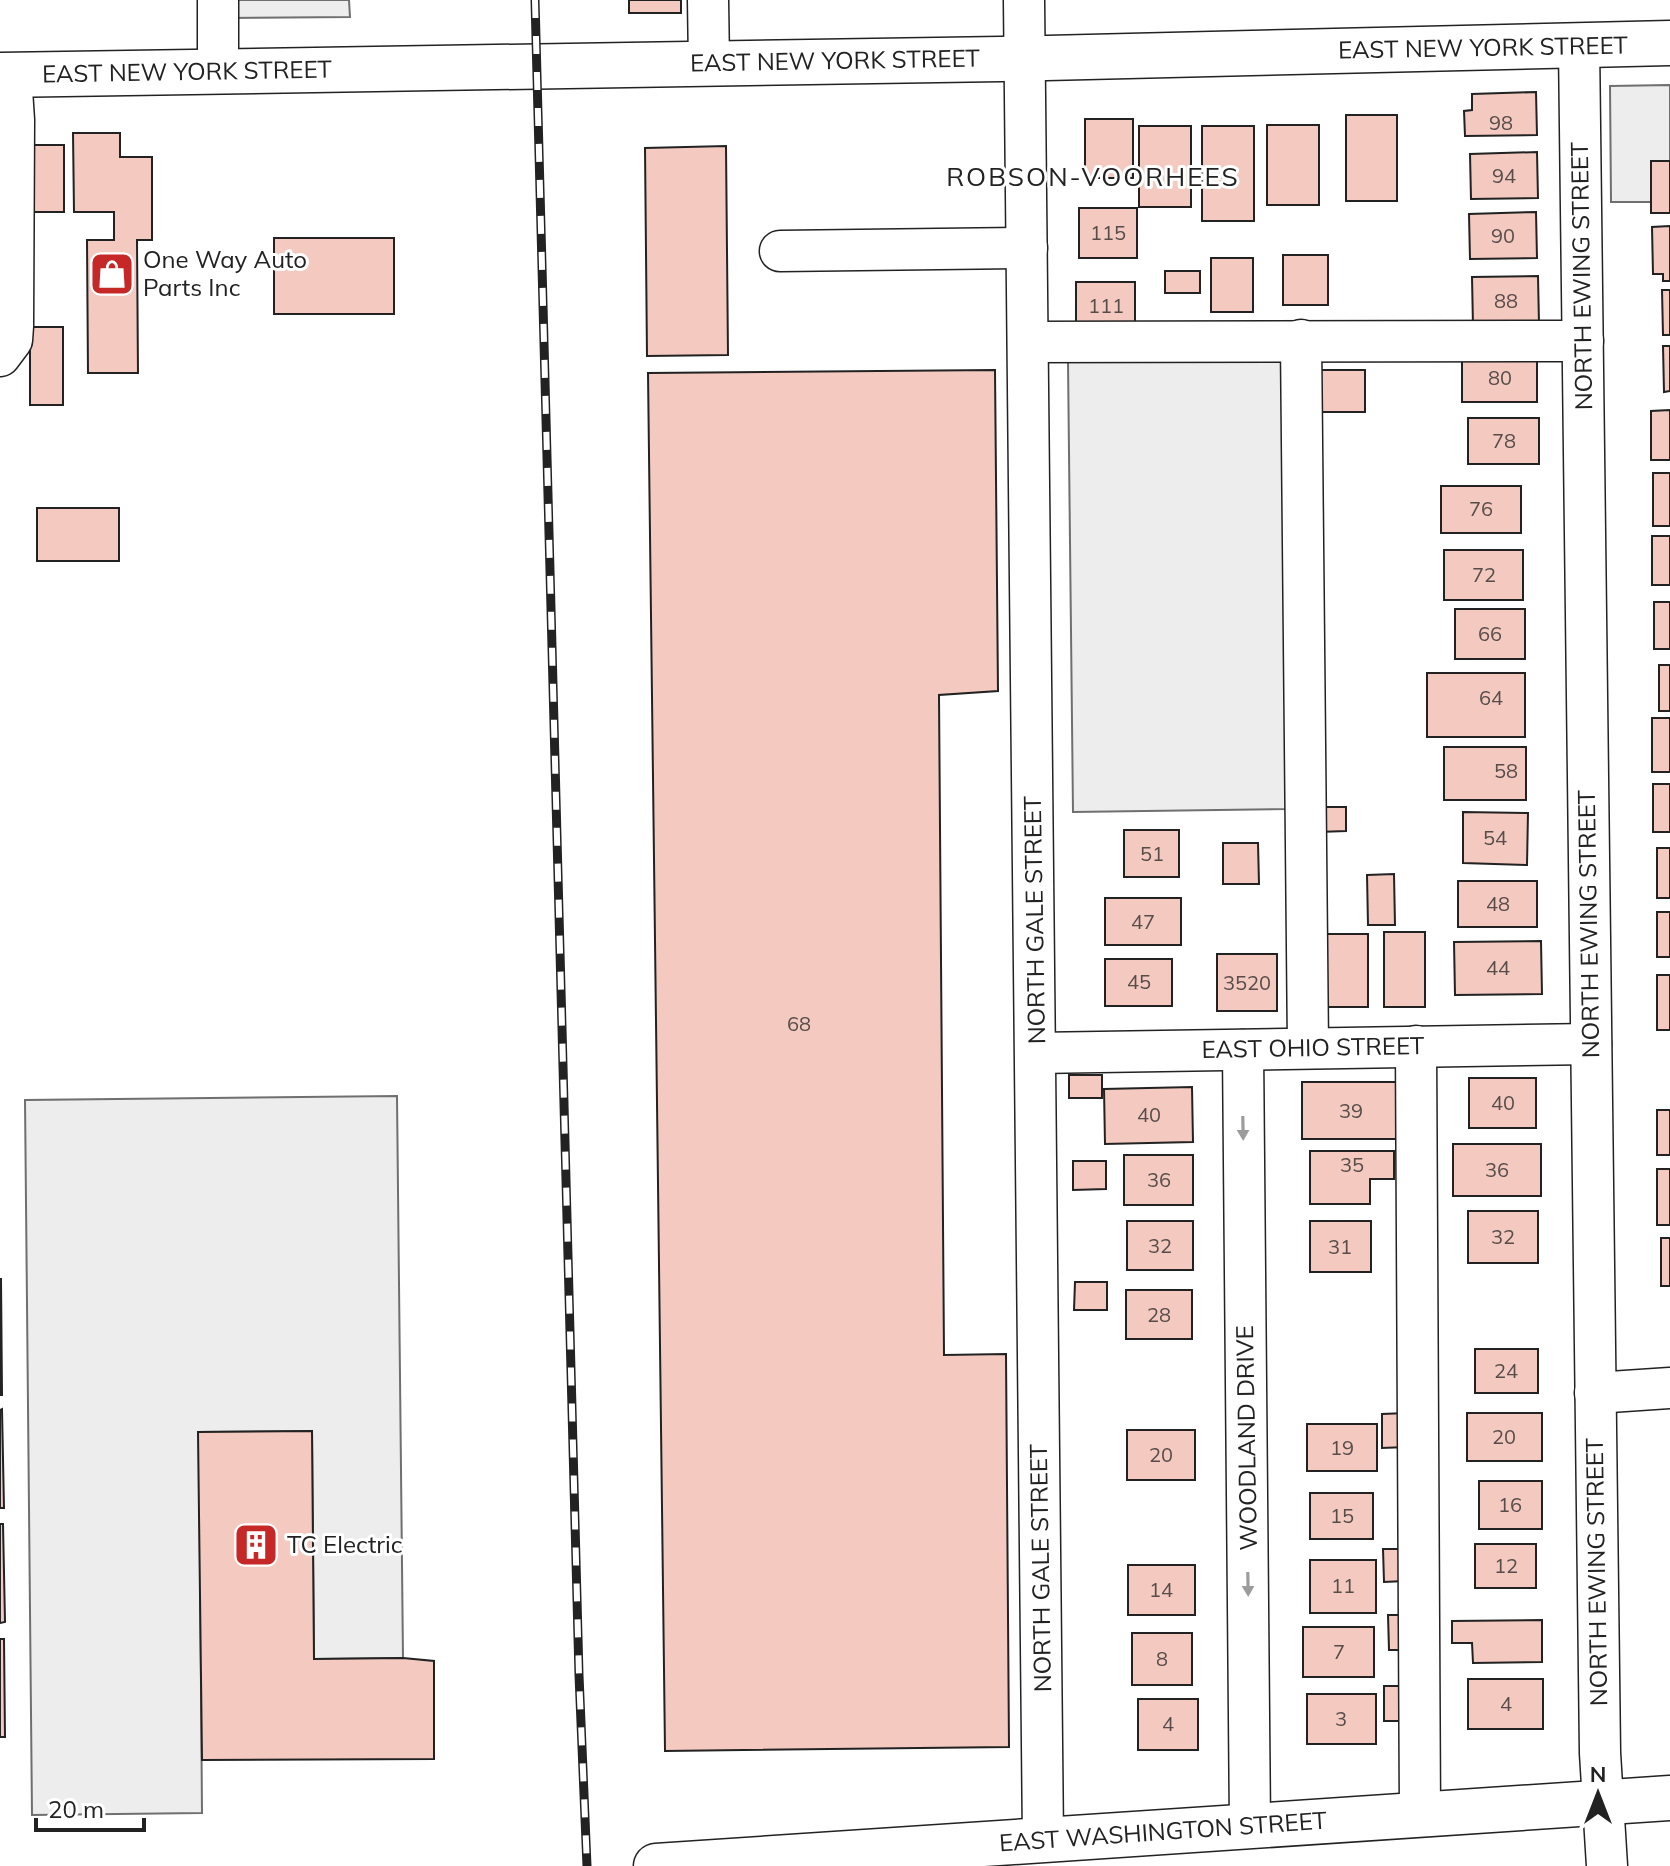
<svg xmlns="http://www.w3.org/2000/svg" width="1670" height="1866" font-family="Mulish,sans-serif">
<rect width="100%" height="100%" fill="#fff"/>
<!-- parking -->
<g fill="#ededed" stroke="#6f6f6f" stroke-width="2">
<polygon points="225,0 349,0 350,17 225,18"/>
<polygon points="1670,85 1670,161 1651,162 1651,202 1611,202 1610,86"/>
<polygon points="1282,360 1287,809 1073,812 1068,362"/>
<polygon points="397,1096 403,1658 314,1659 312,1431 199,1432 202,1813 32,1815 25,1100"/>
</g>
<!-- building -->
<g fill="#f3c9c0" stroke="#222" stroke-width="2">
<rect x="629" y="0" width="52" height="13"/>
<polygon points="1536,92 1537,135 1465,136 1464,111 1472,110 1472,94"/>
<rect x="1346" y="115" width="51" height="86"/>
<rect x="1085" y="119" width="48" height="59"/>
<rect x="1267" y="125" width="52" height="80"/>
<rect x="1139" y="126" width="52" height="81"/>
<rect x="1202" y="126" width="52" height="95"/>
<polygon points="73,133 120,133 120,157 152,157 152,240 137,240 138,373 88,373 87,240 114,240 114,212 74,212"/>
<rect x="21" y="145" width="43" height="67"/>
<polygon points="726,146 728,355 647,356 645,148"/>
<polygon points="1537,152 1538,198 1471,199 1470,154"/>
<rect x="1651" y="161" width="19" height="52"/>
<rect x="1079" y="208" width="58" height="50"/>
<polygon points="1536,212 1537,258 1470,259 1469,214"/>
<polygon points="1670,226 1670,281 1663,281 1663,274 1653,274 1652,227"/>
<rect x="274" y="238" width="120" height="76"/>
<rect x="1283" y="255" width="45" height="50"/>
<rect x="1211" y="258" width="42" height="54"/>
<rect x="1165" y="271" width="35" height="22"/>
<polygon points="1538,276 1539,324 1473,326 1472,277"/>
<rect x="1076" y="282" width="59" height="49"/>
<polygon points="1662,290 1670,290 1670,335 1663,335"/>
<rect x="30" y="327" width="33" height="78"/>
<polygon points="1663,346 1670,346 1670,391 1664,392"/>
<rect x="1462" y="353" width="75" height="49"/>
<polygon points="995,370 998,691 939,695 944,1355 1006,1354 1009,1747 665,1751 648,373"/>
<rect x="1320" y="370" width="45" height="42"/>
<polygon points="1670,410 1670,460 1651,460 1651,411"/>
<rect x="1468" y="418" width="71" height="46"/>
<rect x="1653" y="473" width="17" height="53"/>
<rect x="1441" y="486" width="80" height="47"/>
<rect x="37" y="508" width="82" height="53"/>
<rect x="1652" y="536" width="18" height="49"/>
<rect x="1444" y="550" width="79" height="50"/>
<rect x="1654" y="602" width="16" height="47"/>
<rect x="1455" y="609" width="70" height="50"/>
<rect x="1659" y="665" width="11" height="46"/>
<rect x="1427" y="673" width="98" height="64"/>
<rect x="1652" y="718" width="18" height="54"/>
<rect x="1444" y="747" width="82" height="53"/>
<rect x="1653" y="784" width="17" height="48"/>
<polygon points="1317,807 1346,807 1346,831 1318,832"/>
<polygon points="1463,812 1528,813 1527,865 1463,863"/>
<rect x="1124" y="830" width="55" height="47"/>
<polygon points="1223,843 1258,843 1259,884 1223,884"/>
<rect x="1657" y="848" width="13" height="50"/>
<polygon points="1394,874 1395,925 1368,925 1367,875"/>
<rect x="1458" y="881" width="79" height="46"/>
<rect x="1105" y="898" width="76" height="47"/>
<rect x="1657" y="912" width="13" height="45"/>
<rect x="1384" y="932" width="41" height="75"/>
<rect x="1326" y="934" width="42" height="73"/>
<polygon points="1541,941 1542,994 1455,995 1454,942"/>
<rect x="1217" y="954" width="60" height="57"/>
<rect x="1105" y="959" width="67" height="47"/>
<rect x="1657" y="975" width="13" height="55"/>
<rect x="1069" y="1075" width="33" height="23"/>
<rect x="1469" y="1078" width="67" height="50"/>
<rect x="1302" y="1082" width="99" height="57"/>
<polygon points="1192,1087 1193,1142 1105,1144 1104,1089"/>
<rect x="1657" y="1110" width="13" height="45"/>
<rect x="1453" y="1144" width="88" height="52"/>
<polygon points="1310,1151 1394,1151 1394,1179 1370,1179 1370,1204 1310,1204"/>
<rect x="1124" y="1155" width="69" height="50"/>
<polygon points="1073,1161 1106,1161 1106,1189 1073,1190"/>
<rect x="1657" y="1169" width="13" height="56"/>
<rect x="1468" y="1211" width="70" height="52"/>
<rect x="1127" y="1221" width="66" height="49"/>
<rect x="1310" y="1221" width="61" height="51"/>
<rect x="1661" y="1238" width="9" height="48"/>
<polygon points="0,1279 1,1279 2,1395 0,1395"/>
<polygon points="1075,1282 1107,1282 1107,1310 1074,1310"/>
<rect x="1126" y="1290" width="66" height="49"/>
<rect x="1475" y="1349" width="63" height="44"/>
<polygon points="2,1409 4,1508 0,1508 0,1410"/>
<polygon points="1406,1413 1407,1447 1382,1448 1382,1414"/>
<rect x="1467" y="1413" width="75" height="48"/>
<rect x="1307" y="1424" width="70" height="47"/>
<rect x="1127" y="1430" width="68" height="50"/>
<polygon points="312,1431 314,1659 403,1658 434,1661 434,1759 202,1760 198,1432"/>
<rect x="1479" y="1481" width="63" height="48"/>
<rect x="1310" y="1493" width="63" height="46"/>
<polygon points="0,1524 3,1524 5,1622 0,1623"/>
<rect x="1475" y="1544" width="61" height="44"/>
<polygon points="1383,1549 1405,1549 1405,1581 1384,1582"/>
<rect x="1310" y="1560" width="66" height="53"/>
<rect x="1128" y="1565" width="67" height="50"/>
<polygon points="1388,1615 1410,1615 1410,1650 1389,1650"/>
<polygon points="1542,1620 1542,1662 1473,1663 1472,1643 1452,1643 1452,1621"/>
<rect x="1303" y="1627" width="71" height="50"/>
<rect x="1132" y="1633" width="60" height="52"/>
<polygon points="0,1639 4,1639 5,1737 0,1737"/>
<rect x="1468" y="1679" width="75" height="50"/>
<rect x="1384" y="1686" width="25" height="35"/>
<rect x="1307" y="1694" width="69" height="50"/>
<rect x="1138" y="1699" width="60" height="51"/>
</g>
<g fill="none" stroke-linecap="round" stroke-linejoin="round">
<!-- minor casing -->
<g stroke="#222" stroke-width="43">
<g id="minor">
<polyline points="218,0 218,70"/>
<polyline points="708,0 709,63"/>
<polyline points="1024,0 1043,1840"/>
<polyline points="1579,45 1600,1753 1607,1866"/>
<polyline points="780,251 1027,248"/>
<polyline points="1301,340 1308,1048"/>
<polyline points="1028,342 1583,341"/>
<polyline points="0,356 12,340 13,326 14,120 11,75"/>
<polyline points="1416,1046 1420,1815"/>
<polyline points="1243,1050 1250,1826"/>
<polyline points="1036,1053 1591,1044"/>
<polyline points="1595,1393 1670,1388"/>
</g>
</g>
<!-- major casing -->
<g stroke="#222" stroke-width="47">
<g id="major">
<polyline points="0,75 1001,59 1670,43"/>
<polyline points="656,1866 1670,1798"/>
</g>
</g>
<!-- minor -->
<use href="#minor" stroke="#fff" stroke-width="40"/>
<!-- major -->
<use href="#major" stroke="#fff" stroke-width="44"/>
<!-- rail casing -->
<g stroke="#222" stroke-width="9">
<polyline id="rail" points="535,0 579,1675 587,1866"/>
</g>
<!-- rail -->
<use href="#rail" stroke="#fff" stroke-width="6" stroke-dasharray="18" stroke-linecap="butt"/>
</g>
<!-- one-way arrows -->
<defs><path id="oneway-solid" d="M-6-.8H1V-3.2L6.5 0L1 3.2V.8H-6Z" transform="scale(2)"/></defs>
<g fill="#9c9c9c">
<use href="#oneway-solid" transform="translate(1243 1128) rotate(89)"/>
<use href="#oneway-solid" transform="translate(1248 1584) rotate(89)"/>
</g>
<!-- icons -->
<defs>
<g id="shop-square" transform="scale(2.3)"><rect x="-9" y="-9" width="18" height="18" rx="4" fill="#c62828" stroke="#fff"/><path d="M-5-2.5h2.3a2.7 3.5 0 0 1 5.4 0H5L5.5 6h-11ZM-1.5-2.5h3a1.5 2.3 0 0 0-3 0Z" fill="#fff"/></g>
<g id="building-square" transform="scale(2.3)"><rect x="-9" y="-9" width="18" height="18" rx="4" fill="#c62828" stroke="#fff"/><path d="M-4-6H4V6H1V3H-1V6H-4ZM-2.5-4.3h1.7v1.8h-1.7ZM.8-4.3h1.7v1.8H.8ZM-2.5-1h1.7V.8h-1.7ZM.8-1h1.7V.8H.8Z" fill="#fff"/></g>
</defs>
<g fill-rule="evenodd">
<use href="#shop-square" x="112" y="274"/>
<use href="#building-square" x="256" y="1545"/>
</g>
<g text-anchor="middle" stroke-width="6" stroke-linejoin="round" paint-order="stroke">
<!-- number labels -->
<g font-size="20" fill="#564c4a">
<text x="1501" y="130">98</text>
<text x="1504" y="183">94</text>
<text x="1108" y="240">115</text>
<text x="1503" y="243">90</text>
<text x="1506" y="308">88</text>
<text x="1106" y="313">111</text>
<text x="1500" y="385">80</text>
<text x="1504" y="448">78</text>
<text x="1481" y="516">76</text>
<text x="1484" y="582">72</text>
<text x="1490" y="641">66</text>
<text x="1491" y="705">64</text>
<text x="1506" y="778">58</text>
<text x="1495" y="845">54</text>
<text x="1152" y="861">51</text>
<text x="1498" y="911">48</text>
<text x="1143" y="929">47</text>
<text x="1498" y="975">44</text>
<text x="1139" y="989">45</text>
<text x="1247" y="990">3520</text>
<text x="799" y="1031">68</text>
<text x="1503" y="1110">40</text>
<text x="1351" y="1118">39</text>
<text x="1149" y="1122">40</text>
<text x="1352" y="1172">35</text>
<text x="1497" y="1177">36</text>
<text x="1159" y="1187">36</text>
<text x="1503" y="1244">32</text>
<text x="1160" y="1253">32</text>
<text x="1340" y="1254">31</text>
<text x="1159" y="1322">28</text>
<text x="1506" y="1378">24</text>
<text x="1504" y="1444">20</text>
<text x="1342" y="1455">19</text>
<text x="1161" y="1462">20</text>
<text x="1510" y="1512">16</text>
<text x="1342" y="1523">15</text>
<text x="1506" y="1573">12</text>
<text x="1343" y="1593">11</text>
<text x="1161" y="1597">14</text>
<text x="1339" y="1659">7</text>
<text x="1162" y="1666">8</text>
<text x="1506" y="1711">4</text>
<text x="1341" y="1726">3</text>
<text x="1168" y="1731">4</text>
</g>
<!-- street labels -->
<g font-size="24" fill="#222" stroke="#fff">
<text transform="translate(1483 48) rotate(-1)" y="8">EAST NEW YORK STREET</text>
<text transform="translate(835 61) rotate(-1)" y="8">EAST NEW YORK STREET</text>
<text transform="translate(187 72) rotate(-1)" y="8">EAST NEW YORK STREET</text>
<text transform="translate(1582 276) rotate(-91)" y="8">NORTH EWING STREET</text>
<text transform="translate(1035 920) rotate(-91)" y="8">NORTH GALE STREET</text>
<text transform="translate(1589 924) rotate(-91)" y="8">NORTH EWING STREET</text>
<text transform="translate(1313 1048) rotate(-1)" y="8">EAST OHIO STREET</text>
<text transform="translate(1247 1438) rotate(-91)" y="8">WOODLAND DRIVE</text>
<text transform="translate(1041 1568) rotate(-91)" y="8">NORTH GALE STREET</text>
<text transform="translate(1597 1572) rotate(-91)" y="8">NORTH EWING STREET</text>
<text transform="translate(1163 1832) rotate(-4)" y="8">EAST WASHINGTON STREET</text>
</g>
<!-- poi labels -->
<g font-size="24" fill="#222" stroke="#fff" text-anchor="start">
<text x="143" y="268">One Way Auto<tspan x="143" dy="28">Parts Inc</tspan></text>
<text x="287" y="1553">TC Electric</text>
</g>
<!-- neighbourhood labels -->
<g font-size="26" letter-spacing="2" fill="#222" stroke="#fff">
<text x="1093" y="186">ROBSON-VOORHEES</text>
</g>
</g>
<!-- north arrow -->
<g transform="translate(1598 1794)" stroke="#ffffff" stroke-width="6" paint-order="stroke">
<path d="M0-6L14 30L0 20L-14 30Z" fill="#222222"/>
<text y="-12" font-size="22" font-weight="bold" text-anchor="middle" fill="#222222">N</text>
</g>
<!-- scale -->
<path d="M36 1818v12h108v-12" fill="none" stroke="#222222" stroke-width="4"/>
<text x="48" y="1818" font-size="24" fill="#222222" stroke="#ffffff" stroke-width="6" paint-order="stroke">20 m</text>
</svg>
